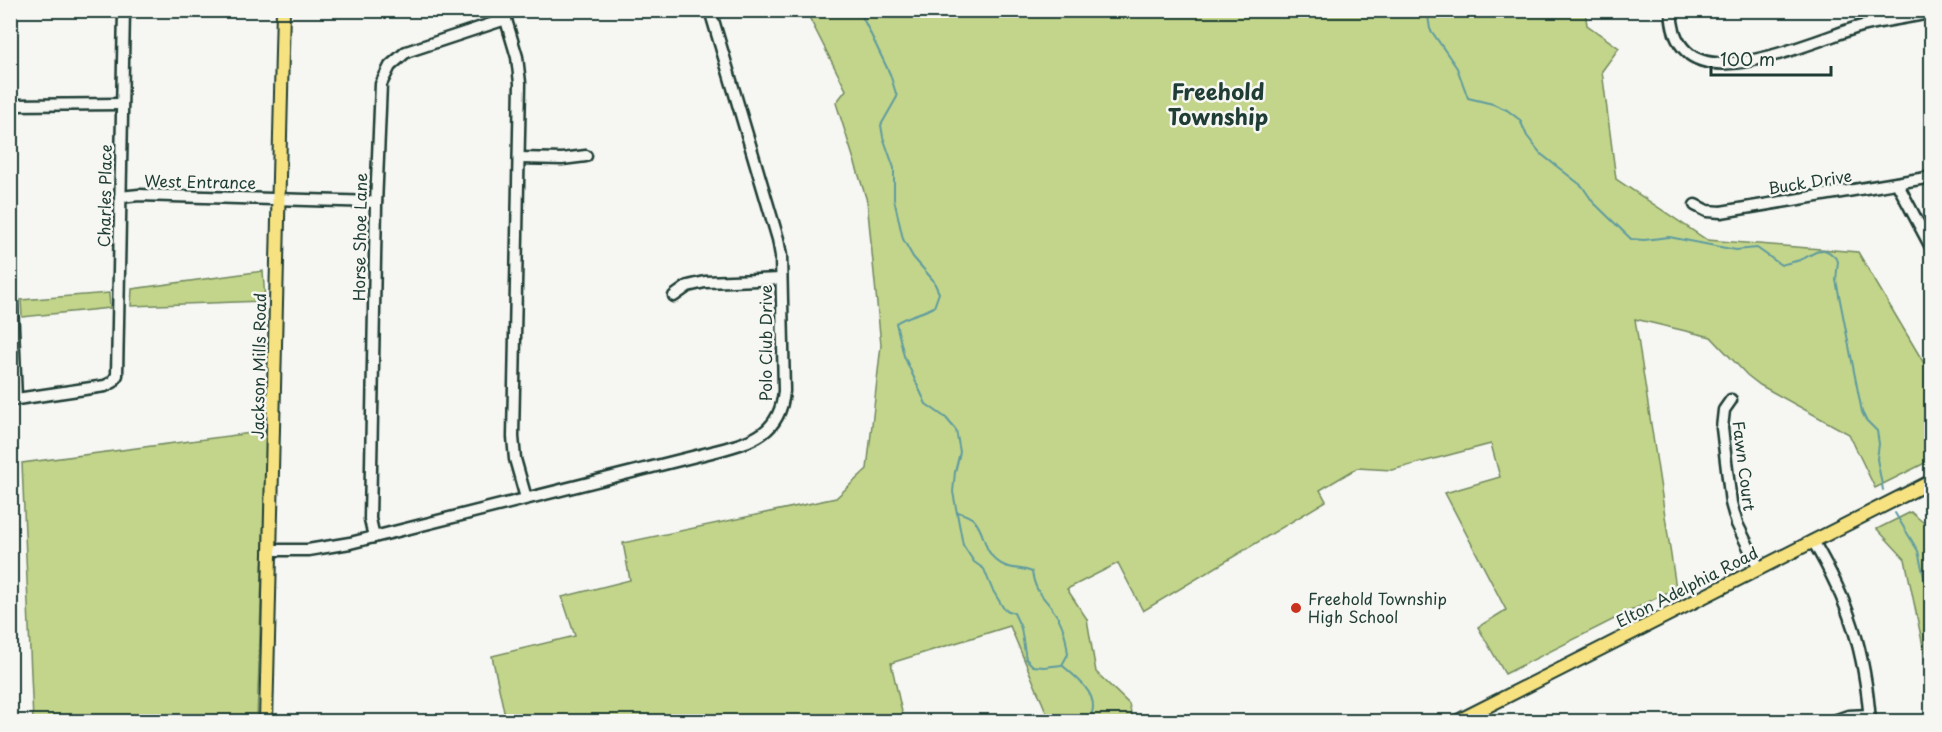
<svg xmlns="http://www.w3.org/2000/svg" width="1942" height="732" font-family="'Playpen Sans',sans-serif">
<rect width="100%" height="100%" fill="#f6f6f2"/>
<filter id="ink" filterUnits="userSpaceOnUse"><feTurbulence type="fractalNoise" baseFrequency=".0167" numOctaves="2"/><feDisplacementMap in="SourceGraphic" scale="12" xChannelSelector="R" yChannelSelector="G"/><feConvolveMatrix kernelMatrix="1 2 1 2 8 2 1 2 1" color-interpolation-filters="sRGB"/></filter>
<g filter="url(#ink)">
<!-- green -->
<g fill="#c3d58a" stroke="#71895f" stroke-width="1.5">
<polygon points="806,11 1585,11 1587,25 1619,48 1602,71 1616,179 1707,240 1858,252 1931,375 1931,460 1875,488 1849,434 1760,385 1747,375 1711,337 1635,319 1676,588 1505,674 1478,627 1506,610 1445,493 1500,477 1491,444 1392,470 1357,468 1320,490 1326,501 1143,611 1118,563 1067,589 1087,619 1096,672 1129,704 1133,721 1050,721 1010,626 891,663 904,721 506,721 492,656 575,636 562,597 630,580 623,543 836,498 867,469 881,345 867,201 836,103 846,90"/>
<polygon points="263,271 265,301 131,306 132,289"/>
<polygon points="109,293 110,308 22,317 21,300"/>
<polygon points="267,431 257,721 33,721 22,463"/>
<polygon points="1911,512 1931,529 1931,685 1905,559 1877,529"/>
</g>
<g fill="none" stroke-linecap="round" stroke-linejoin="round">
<!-- stream -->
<g stroke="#5f9ba0" stroke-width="2">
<path d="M859 10 890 74 897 97 881 125 883 137 894 168V199L903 239 913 257 933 280 939 293 934 307C921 314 908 315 896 323L904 356 926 404 946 418 956 430 960 452 955 472 953 492 963 545 974 562 984 569 992 589 1004 609 1014 613 1021 628 1026 659 1033 666 1044 667 1062 665 1068 654C1066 639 1064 625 1055 613 1044 595 1036 596 1032 572 1020 567 1007 570 997 561 982 549 986 533 974 520 970 516 963 514 958 512"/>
<path d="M1427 10 1430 29 1457 68 1468 98 1493 104 1507 110 1520 120 1527 136 1541 154 1582 186 1593 202 1631 239 1644 240 1669 237 1736 250 1757 248 1781 265C1787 263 1794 262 1800 260 1818 253 1822 241 1838 261L1836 280 1862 412 1866 420 1877 431 1879 444 1877 459 1883 490"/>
<polyline points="1895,513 1918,551 1932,612"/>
<path d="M1062 665C1073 675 1094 690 1093 707 1093 712 1090 717 1089 722"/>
</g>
<!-- minor casing -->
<g stroke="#1f3d34" stroke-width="15">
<g id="minor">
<polyline points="503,10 517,57 520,83 513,437 515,459 526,498"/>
<path d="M1671 10C1672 27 1675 41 1687 52 1720 84 1817 40 1855 28 1880 20 1906 19 1932 12"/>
<polyline points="10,105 122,104"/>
<polyline points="519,158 562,159 586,156"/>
<polyline points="1897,183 1932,249"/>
<polyline points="120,197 139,195 376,202"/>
<polyline points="1695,205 1707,211 1721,212 1932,177"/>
<polyline points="10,255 16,399"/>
<polyline points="674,296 688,286 705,282 781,279"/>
<polyline points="10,400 105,386 113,382 117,375 124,10"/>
<polyline points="1731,400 1724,410 1722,428 1731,503 1737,524 1759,568"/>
<polyline points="374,537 370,519 376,205 381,84 390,66 406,52 506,19"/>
<path d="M1813 541C1849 602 1865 651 1870 722"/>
<path d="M271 550H308L350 543 712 452C749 442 780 436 784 391L781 256 778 239 710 10"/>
<polyline points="1831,722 1848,716 1869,715"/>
</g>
</g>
<!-- major casing -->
<g stroke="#1f3d34" stroke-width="16">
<g id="major">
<path d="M266 722C273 484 279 247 283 10"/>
<polyline points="1456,722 1932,481"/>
</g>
</g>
<!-- minor -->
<use href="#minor" stroke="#f6f6f2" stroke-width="10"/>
<!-- major -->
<use href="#major" stroke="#f7e281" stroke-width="12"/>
</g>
</g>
<!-- markers -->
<circle fill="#c8321e" stroke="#f6f6f2" stroke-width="2" cx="1296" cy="608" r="6"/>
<g text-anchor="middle" stroke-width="5" stroke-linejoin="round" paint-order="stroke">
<!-- street labels -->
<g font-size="16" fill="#1f3d34" stroke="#f6f6f2">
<text transform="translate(200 182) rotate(1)" y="6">West Entrance</text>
<text transform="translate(1810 182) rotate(-9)" y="6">Buck Drive</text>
<text transform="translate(105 196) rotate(-89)" y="6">Charles Place</text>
<text transform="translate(360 237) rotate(-89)" y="6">Horse Shoe Lane</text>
<text transform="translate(766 343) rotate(-90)" y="6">Polo Club Drive</text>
<text transform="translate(259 366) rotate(-89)" y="6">Jackson Mills Road</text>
<text transform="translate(1744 466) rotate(83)" y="6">Fawn Court</text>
<text transform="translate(1687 587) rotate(-27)" y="6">Elton Adelphia Road</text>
</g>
<!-- poi labels -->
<g font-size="16" fill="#1f3d34" stroke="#f6f6f2" text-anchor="start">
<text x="1308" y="605">Freehold Township<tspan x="1308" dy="18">High School</tspan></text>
</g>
<!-- district labels -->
<g font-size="22" font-weight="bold" fill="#1f3d34" stroke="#f6f6f2">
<text x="1218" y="100">Freehold<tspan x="1218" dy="25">Township</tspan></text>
</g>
</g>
<!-- margin -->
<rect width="1942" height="732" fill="none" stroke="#f6f6f2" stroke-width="36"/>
<rect x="18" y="18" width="1906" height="696" fill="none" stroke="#1f3d34" stroke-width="2" filter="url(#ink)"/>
<!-- scale -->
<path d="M1711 66v9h120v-9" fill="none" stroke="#1f3d34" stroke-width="3"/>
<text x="1720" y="66" font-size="18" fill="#1f3d34" stroke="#f6f6f2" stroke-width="4.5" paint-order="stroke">100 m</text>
</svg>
